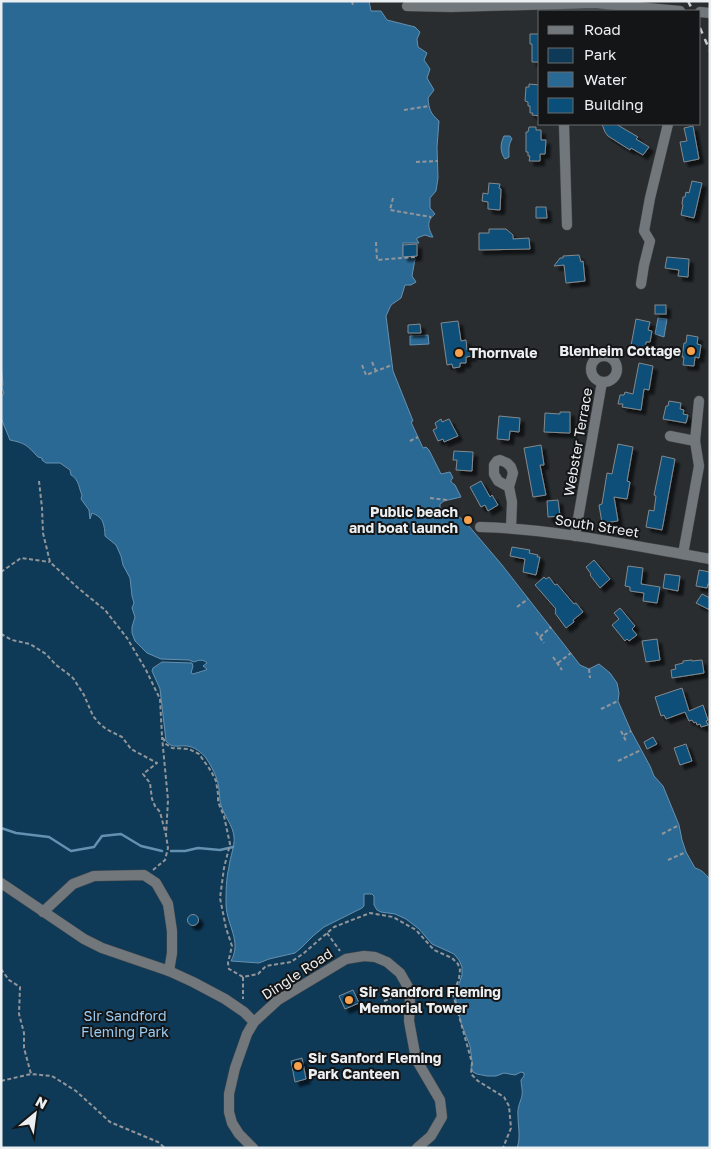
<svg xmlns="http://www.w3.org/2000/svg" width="711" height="1149" font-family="'Golos Text',sans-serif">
<defs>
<filter id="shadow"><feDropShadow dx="4.5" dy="4.5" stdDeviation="1" flood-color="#0009"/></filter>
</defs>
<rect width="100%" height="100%" fill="#292d30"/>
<!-- green -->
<path fill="#0e3a58" d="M1 418 10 440C25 443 27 445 38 457L42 458V460C48 464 51 461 57 463 63 464 75 475 77 481 79 486 80 491 82 495L81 499 88 509 90 517 92 513C93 514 99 517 100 517 104 521 105 531 105 536L116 545 121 556 123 565 130 578 132 596 134 603 132 607C133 611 135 615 134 619 133 624 131 629 133 634 137 648 149 655 162 659 172 662 184 658 194 662 198 660 203 659 207 663L203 666 207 669 206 670 193 674 191 673 193 666 192 663 162 662 158 663 152 669C153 676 158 682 160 689L166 741C177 752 191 739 206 758 212 767 218 778 219 789 220 794 219 800 221 805 224 816 232 825 234 836 235 846 230 857 229 866 226 880 226 894 227 908 228 926 241 942 231 959L232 961 259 963 269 959 295 953 301 948 313 936 324 927 362 908 364 906V894L367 893 373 894 377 910 381 912 395 914 406 919 419 929 432 944 456 956 459 960 462 971 461 981 455 996 461 1023 470 1046 471 1054V1068L474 1073 487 1076 504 1073 515 1075 521 1072 524 1073V1076L521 1080C521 1085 523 1090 522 1096 520 1103 517 1108 518 1116 518 1127 521 1137 517 1148H1Z"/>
<!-- water -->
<g fill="#2b6995" stroke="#6591b1">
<path d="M1 1H369L371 11H381L387 20 415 27 420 32 417 39 418 47 427 53 424 60 430 69 427 78 434 90 428 98C429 109 430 113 439 121L437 147 438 178 436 191 430 198V208L435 214C426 221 428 228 433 237H431L425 235 417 238V240L419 243H403V256H414L415 259 412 276 416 282 411 285H405L401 298 391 305 386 316 393 371 413 421 411 422 423 448 426 447 429 450 441 474 450 472 453 478 451 480V482L455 485 461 497 444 501 440 504V508L442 509 452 510 468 525 502 565 580 665 589 669 599 664 610 673 617 683 619 693 618 701 631 731 650 766 654 776 663 786 679 825 682 840 686 852 695 868C702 870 706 874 710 880V1148H517C521 1137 518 1127 518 1116 517 1108 520 1103 522 1096 523 1090 521 1085 521 1080L524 1076V1073L521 1072 515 1075 504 1073 496 1076H487L477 1074 473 1072 471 1068 472 1061 470 1046 461 1023 455 996 462 975V967L459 960 454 954 432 944 419 929 406 919 395 914 381 912 377 910 374 905V896L372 894H364V906L362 908 324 927 313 936 301 948 295 953 269 959 259 963 231 961C242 941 227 926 226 905 226 892 226 879 229 867 230 857 235 846 234 837 233 825 224 816 221 805 219 800 220 795 219 790 218 778 212 767 206 758 201 752 195 747 187 746 178 745 172 749 166 741L160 689 152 671 153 668 162 662 192 663 193 666 191 673 193 674 206 670 207 669 203 666 207 663C203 659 199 660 194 662L189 660 161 659 147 653 135 641 132 633V627L135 617 132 608 134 603 132 596 130 578 123 565 121 556 116 545 105 536C105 531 104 520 99 517 97 515 94 514 92 513L90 519 89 510 81 499 82 495C79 489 79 479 71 475L70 470 60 463H46L42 460V458L38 457C27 445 25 443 10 440L1 418V396L4 394 3 390 1 387 3 385 1 364Z"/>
<path d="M504 136H510L512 139C508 145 509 150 509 157L505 159C500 152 500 144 504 136Z"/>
<polygon points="658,318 667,319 664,337 655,334"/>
<polygon points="428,335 429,344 410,345 410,336"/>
</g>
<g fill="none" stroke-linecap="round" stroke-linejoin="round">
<!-- stream -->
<g stroke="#6591b1" stroke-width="2.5">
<polyline points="1,828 16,833 49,837 71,851 94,847 102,836 121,834 141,846 162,851"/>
<polyline points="171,851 185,851 198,848 220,850 233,847"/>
</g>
</g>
<!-- building -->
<g fill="#094f79" stroke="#84898d" filter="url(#shadow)">
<polygon points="530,34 540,34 539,62 532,62 532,44 530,44"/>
<polygon points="529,84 540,85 540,116 532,115 533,113 530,113 530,106 528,106 528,102 525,101 526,87 529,87"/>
<polygon points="602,124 616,124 638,137 636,139 649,147 643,155 631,148 630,150 608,136 605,132"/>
<polygon points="693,126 699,159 684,162 680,142 687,141 684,128"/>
<polygon points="529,127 536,127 536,130 541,130 541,140 546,140 545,154 540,154 540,161 529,161 530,156 528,156 528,152 526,152 526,132 528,132"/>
<polygon points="692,181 702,183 694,218 681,215 683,205 682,204 683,197 685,197 686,192 689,193"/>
<polygon points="489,183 500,184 499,188 501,189 500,210 488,209 488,202 482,201 483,193 488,194"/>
<polygon points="536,207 546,207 547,218 536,218"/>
<polygon points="489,229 506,229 513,235 513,239 529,238 530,249 479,250 479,233 489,233"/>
<polygon points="417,244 417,256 403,257 403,245"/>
<polygon points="579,255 581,262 583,261 585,281 566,283 564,265 554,266 560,258 563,258 563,256"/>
<polygon points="667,257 689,259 688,277 678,276 679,270 665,268"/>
<rect x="655" y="305" width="11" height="9"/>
<polygon points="636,319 650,322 648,330 652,331 650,342 646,342 644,354 630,351"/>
<polygon points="458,321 461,341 466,340 467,350 471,349 472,356 466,357 466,363 460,363 460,367 453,368 452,364 447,365 441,323"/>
<polygon points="420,324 421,333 408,333 408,325"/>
<polygon points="687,335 698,337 697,344 701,345 699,358 695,357 694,366 683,365 684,357 682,357 684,343 686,343"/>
<polygon points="639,363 653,366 649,390 644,389 641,410 622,407 623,404 618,404 620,395 624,395 625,392 633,394"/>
<polygon points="669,401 681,403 680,409 684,410 683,414 688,415 686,423 663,419 666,406 668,406"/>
<polygon points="560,412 570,412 570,433 544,432 545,413 560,414"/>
<polygon points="499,416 520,418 519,432 510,431 509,440 497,439"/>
<polygon points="441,419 442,422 449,419 458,436 444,442 443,439 438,441 433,430 437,428 435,423"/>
<polygon points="618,444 633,447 627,481 630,482 627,499 614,497 618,521 602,523 599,505 602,504 607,473 612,474"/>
<polygon points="541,445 544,465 540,465 546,495 533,497 524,448"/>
<polygon points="454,451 473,452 472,471 456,470 457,460 453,460"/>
<polygon points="662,456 675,459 662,530 646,527 649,510 654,511 656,496 654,495"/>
<polygon points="481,481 490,497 492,495 498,505 488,511 485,505 481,507 470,487"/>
<polygon points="558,500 560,516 548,517 547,501"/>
<polygon points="512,547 530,550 529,553 538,555 537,557 540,557 536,575 523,572 525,559 510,556"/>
<polygon points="594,560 610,579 600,588 590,575 591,574 586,567"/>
<polygon points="628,566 643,568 641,584 660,587 657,603 643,601 644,593 630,591 630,587 625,586"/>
<polygon points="699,570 710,572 710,584 708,584 707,588 696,586"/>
<polygon points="665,574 680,576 678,591 663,588"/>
<polygon points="544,577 546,579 549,577 555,585 557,584 574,604 576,603 583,612 573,620 574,622 566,628 555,613 556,612 555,610 556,609 535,585"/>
<polygon points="702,594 710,598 710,610 696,603"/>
<polygon points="620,608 635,626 632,629 637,635 629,641 627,639 625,641 612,625 619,619 614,613"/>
<polygon points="657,639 660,660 646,662 642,641"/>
<polygon points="692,660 692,661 702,660 704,673 672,678 671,670 676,669 675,665 683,663 683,661"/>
<polygon points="682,688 689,711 703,705 708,720 706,721 708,725 701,727 700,724 697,725 696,722 694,723 692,720 689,721 685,712 666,719 664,715 661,716 655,697"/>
<polygon points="653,737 657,744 647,749 644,742"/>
<polygon points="686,744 692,761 680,765 674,748"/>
<circle cx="193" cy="920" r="5.5"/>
<polygon points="353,990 359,1003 345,1009 339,996"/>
<polygon points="302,1058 306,1079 295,1082 291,1061"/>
</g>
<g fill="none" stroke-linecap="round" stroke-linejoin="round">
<!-- minor casing -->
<g stroke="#46494c" stroke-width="11">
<g id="minor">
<polyline points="407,6 451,7 595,3 680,11"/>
<polyline points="700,12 710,13"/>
<polyline points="564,124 567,225"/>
<polyline points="641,284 644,265 650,241 644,231 650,198 668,124"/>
<circle cx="604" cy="369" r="13"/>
<polyline points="670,436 695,441 699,466 683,554"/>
<polyline points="695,441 699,401"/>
<polyline points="509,487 498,481 494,474 494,465 497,461 500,460 507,463 511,467 513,473 509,487 512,502 511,528"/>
<path d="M480 527C557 529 634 546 710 559"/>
<polyline points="575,536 602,382"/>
<polyline points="1,883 84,939 102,948 169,971 193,982 225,999 244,1012 254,1022"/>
<polyline points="43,912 73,884 94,876 144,875 156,883 168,904 172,931 172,953 169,971"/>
<polyline points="253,1148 239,1134 232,1123 229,1112 229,1094 235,1068 247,1034 254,1022 278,1000 346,959 364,956 375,957 387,962 400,973 408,987 410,998 409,1021 416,1059 440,1100 442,1117 431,1136 417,1148"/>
</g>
</g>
<!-- path -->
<g stroke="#939699" stroke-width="2" stroke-dasharray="4 2.5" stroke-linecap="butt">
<polyline points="352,1 353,6"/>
<polyline points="404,110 429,106"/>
<polyline points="416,162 438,161"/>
<polyline points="393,198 390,210 431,217"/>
<polyline points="376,242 377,260 415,257"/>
<polyline points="372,362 376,371"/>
<polyline points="362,365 366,375 392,365"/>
<polyline points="410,441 418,437"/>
<polyline points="39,481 42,508 43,533 50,562 78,588 105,610 127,638 146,670 160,699 162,736 166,744 172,748 189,749 199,754 211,771 216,781 218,794 218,802 224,816 230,844 224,868 220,898 226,928 232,946 228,963 229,969 243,977 258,974 266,966 291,962 304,953 334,927 370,913 393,917 416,930 434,950 452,958 458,964 460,970 459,979 453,994 472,1063 471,1074 478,1081 504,1097 509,1106 511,1128 503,1148"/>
<polyline points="430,498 448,500"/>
<polyline points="1,572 21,558 50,562"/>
<polyline points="517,607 528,599"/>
<polyline points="536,632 544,643"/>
<polyline points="1,634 12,640 30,644 46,654 56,665 67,673 73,678 84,695 93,716 99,723 106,729 122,737 131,749 157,763 143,774 150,783 152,799 155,806 160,812 166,835"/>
<polyline points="540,637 551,627"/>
<polyline points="553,657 562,670"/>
<polyline points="558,663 571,653"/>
<polyline points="589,669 590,678"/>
<polyline points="601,709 618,701"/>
<polyline points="621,731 626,741"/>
<polyline points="624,735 631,731"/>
<polyline points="618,761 641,750"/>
<polyline points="662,834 679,825"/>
<polyline points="668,860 686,852"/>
<polyline points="153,870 165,860 168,848 166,835 168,800 162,737"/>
<polyline points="327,933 340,951"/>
<polyline points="1,969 9,980 20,987 19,1014 24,1033 24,1048 31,1074"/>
<polyline points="243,977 243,999"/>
<polyline points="384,1001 400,995"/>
<polyline points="1,1081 31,1074 52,1076 76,1091 110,1122 158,1142 165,1148"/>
</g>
<!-- minor -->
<use href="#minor" stroke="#72777b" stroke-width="10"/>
<!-- rail -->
<g stroke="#c7cbcd" stroke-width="2.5" stroke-dasharray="6 6" stroke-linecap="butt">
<polyline points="688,1 693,11"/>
<polyline points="700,28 710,51"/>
</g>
</g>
<!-- markers -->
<g fill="#f7a14a" stroke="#131516" stroke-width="2">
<circle cx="691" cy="351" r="5"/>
<circle cx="459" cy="353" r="5"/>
<circle cx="468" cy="520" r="5"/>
<circle cx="349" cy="1000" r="5"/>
<circle cx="298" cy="1066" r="5"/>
</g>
<g text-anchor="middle" stroke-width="4" stroke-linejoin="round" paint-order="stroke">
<!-- poi labels -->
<g font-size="14" font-weight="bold" fill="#eceff1" stroke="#131516" text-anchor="start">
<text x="681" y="356" text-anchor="end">Blenheim Cottage</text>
<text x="469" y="358">Thornvale</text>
<text x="458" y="517" text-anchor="end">Public beach<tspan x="458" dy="16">and boat launch</tspan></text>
<text x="359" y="997">Sir Sandford Fleming<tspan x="359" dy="16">Memorial Tower</tspan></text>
<text x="308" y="1063">Sir Sanford Fleming<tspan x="308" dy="16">Park Canteen</tspan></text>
</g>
<!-- street labels -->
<g font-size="14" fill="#eceff1" stroke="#131516">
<text transform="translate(578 442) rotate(-80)" y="5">Webster Terrace</text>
<text transform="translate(597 526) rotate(9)" y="5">South Street</text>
<text transform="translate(297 974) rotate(-33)" y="5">Dingle Road</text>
</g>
<!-- park labels -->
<g font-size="14" fill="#9bcbf2" stroke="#131516">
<text x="125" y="1021">Sir Sandford<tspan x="125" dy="16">Fleming Park</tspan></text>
</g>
</g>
<!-- border -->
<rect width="711" height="1149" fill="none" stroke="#eceff1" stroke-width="5"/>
<!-- legend -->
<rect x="538" y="10" width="162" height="115" fill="#131516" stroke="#6a6c6e"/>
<rect x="548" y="26" width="25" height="8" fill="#72777b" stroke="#6a6c6e"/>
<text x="584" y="35" font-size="15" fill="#eceff1">Road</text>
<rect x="548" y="48" width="25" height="15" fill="#0e3a58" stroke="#6a6c6e"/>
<text x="584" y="60" font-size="15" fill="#eceff1">Park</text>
<rect x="548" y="72" width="25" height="15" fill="#2b6995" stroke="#6a6c6e"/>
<text x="584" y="85" font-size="15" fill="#eceff1">Water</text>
<rect x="548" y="98" width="25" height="15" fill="#094f79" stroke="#6a6c6e"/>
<text x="584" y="110" font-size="15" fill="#eceff1">Building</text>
<!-- north arrow -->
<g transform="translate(35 1114) rotate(29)" stroke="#131516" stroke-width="4" paint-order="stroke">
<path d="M0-4L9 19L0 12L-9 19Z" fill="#eceff1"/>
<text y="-8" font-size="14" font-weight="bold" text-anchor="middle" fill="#eceff1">N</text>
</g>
</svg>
